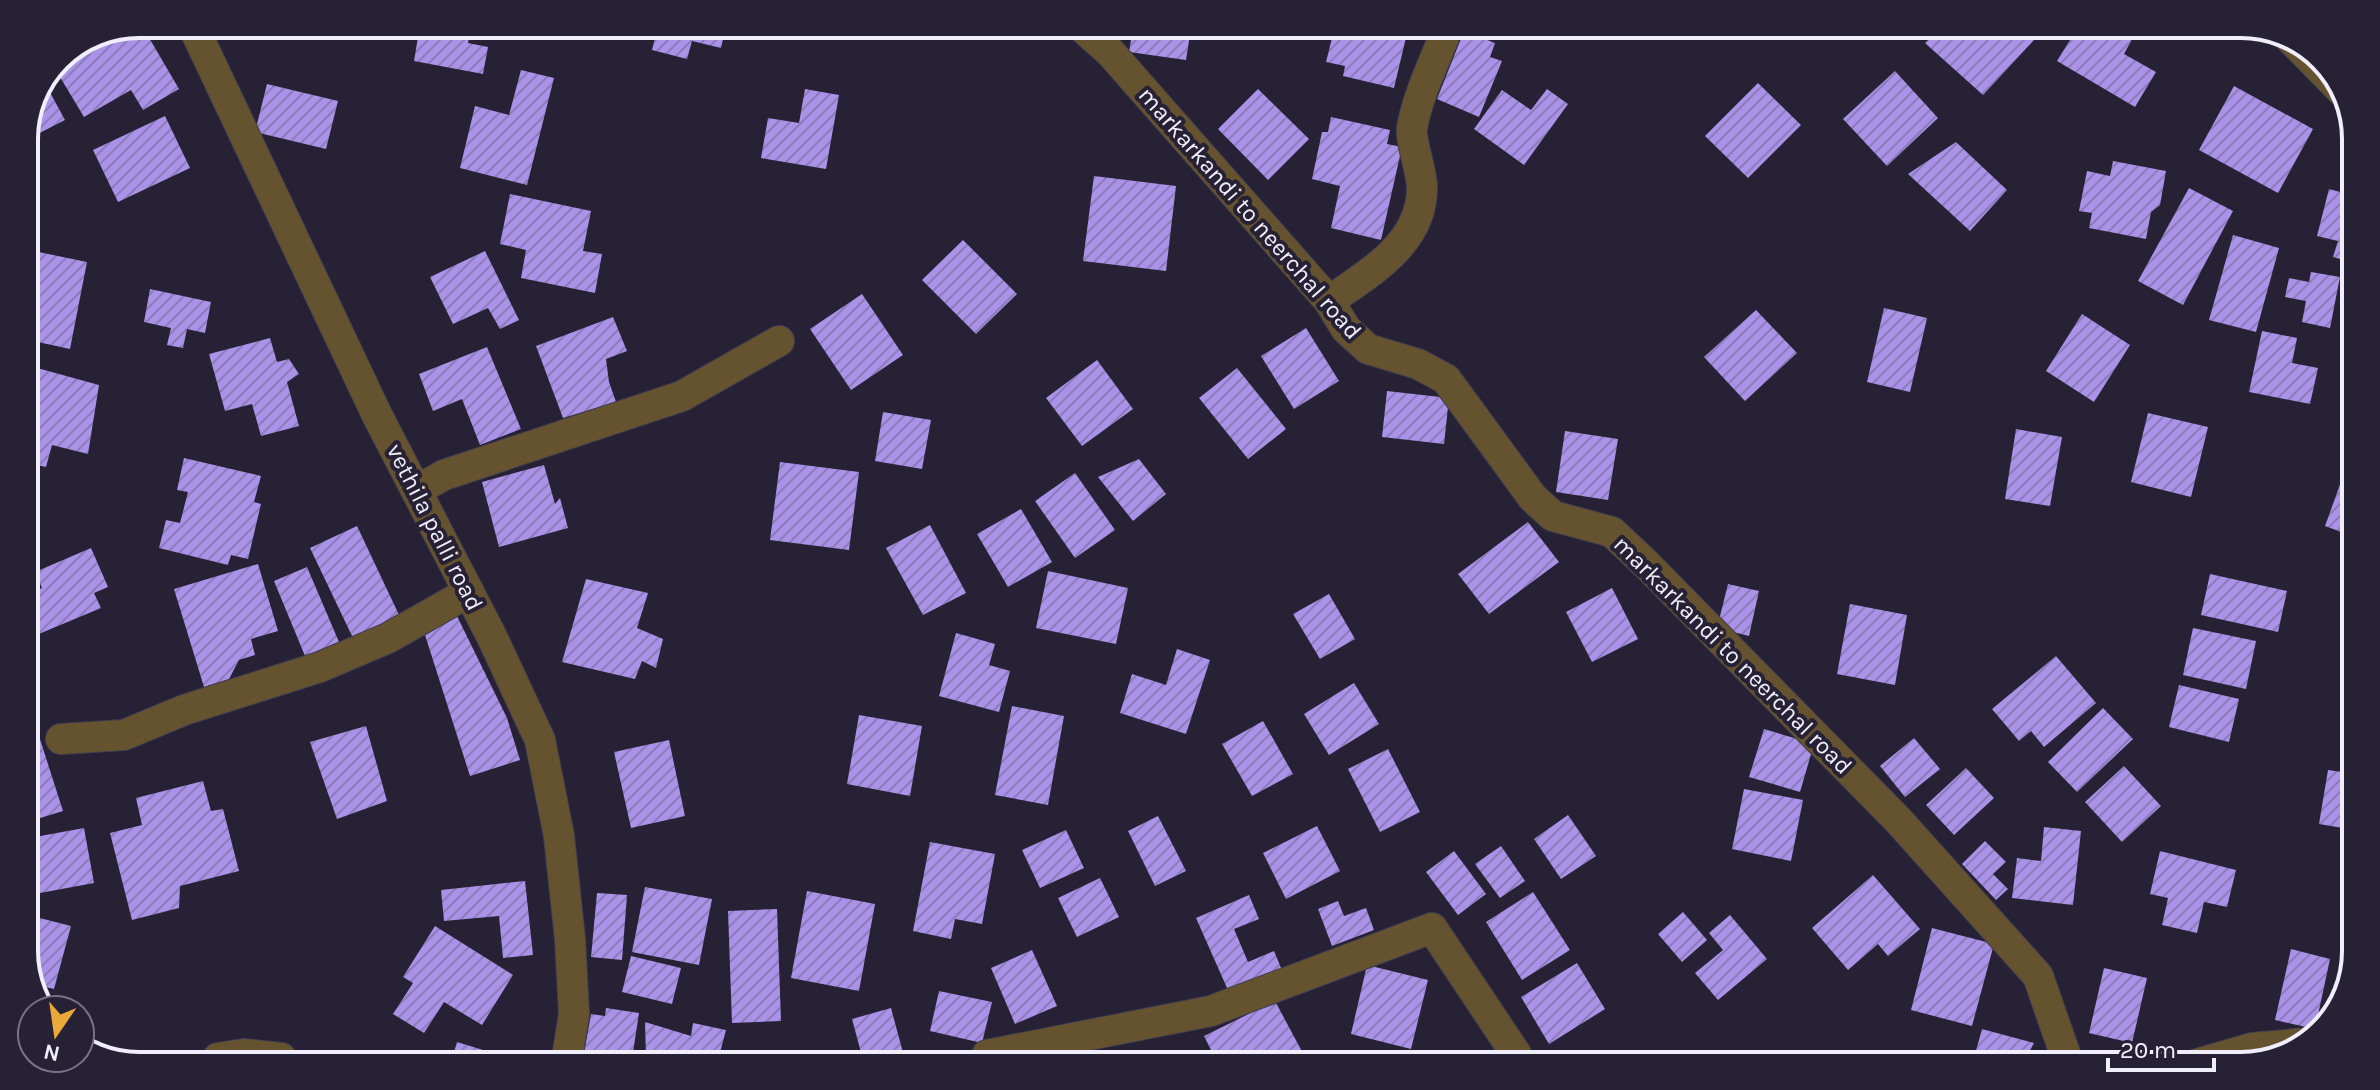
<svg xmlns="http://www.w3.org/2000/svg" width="2380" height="1090" font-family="Karla,sans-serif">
<defs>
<pattern id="building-hatch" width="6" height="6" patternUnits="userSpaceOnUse" patternTransform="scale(2)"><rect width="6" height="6" fill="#a992e8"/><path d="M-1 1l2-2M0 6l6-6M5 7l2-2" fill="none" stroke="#8c7cb9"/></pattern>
</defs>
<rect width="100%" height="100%" fill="#262134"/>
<!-- building -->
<g fill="url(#building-hatch)">
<polygon points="141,24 179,89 143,110 131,90 84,117 54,67 100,40"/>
<polygon points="420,25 471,25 468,43 488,47 483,74 414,61"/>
<polygon points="658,26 726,26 721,48 692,41 687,59 652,50"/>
<polygon points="1133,28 1191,28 1186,60 1129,52"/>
<polygon points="1368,29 1408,29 1394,88 1343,76 1345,66 1326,62 1334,30 1366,37"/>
<polygon points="1464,31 1495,43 1490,57 1502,61 1479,117 1437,99"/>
<polygon points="1936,32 2027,32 2035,39 1983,95 1925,43"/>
<polygon points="2075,32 2136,32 2124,54 2156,72 2135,107 2057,61"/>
<polygon points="521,70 554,78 527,185 460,168 475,106 509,115"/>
<polygon points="1895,71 1938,118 1887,166 1843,119"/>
<polygon points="1758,83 1801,125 1748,178 1705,136"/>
<polygon points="267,84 338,101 326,149 255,132"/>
<polygon points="46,85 65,120 24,141 24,132"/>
<polygon points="2234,86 2313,129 2278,193 2199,150"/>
<polygon points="805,89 839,95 826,169 761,158 768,118 799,123"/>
<polygon points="1258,89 1309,139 1268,180 1218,129"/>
<polygon points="1547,89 1568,104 1524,165 1474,129 1502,90 1531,110"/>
<polygon points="165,116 190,168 118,202 93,150"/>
<polygon points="1331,117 1390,130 1387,144 1402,147 1381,240 1331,228 1340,186 1312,179 1322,132 1328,132"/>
<polygon points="1956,142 2007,190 1970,231 1908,174"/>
<polygon points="2113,161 2166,171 2160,205 2151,212 2146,239 2089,228 2092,213 2079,211 2087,171 2110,176"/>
<polygon points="1094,176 1176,186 1166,271 1083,261"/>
<polygon points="2344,176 2355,179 2354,263 2333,257 2338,241 2317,236 2329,189 2340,192"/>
<polygon points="2189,188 2233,211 2183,305 2138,281"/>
<polygon points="510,194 591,211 583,251 602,254 595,293 521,278 526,250 500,244"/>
<polygon points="2233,235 2279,248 2256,332 2209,320"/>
<polygon points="963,240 1017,294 976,334 922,280"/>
<polygon points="24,249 87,262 70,349 24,339"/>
<polygon points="485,251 519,320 500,329 488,308 453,324 430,277"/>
<polygon points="2311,272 2340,277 2330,328 2302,322 2306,301 2285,297 2289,278 2309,282"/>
<polygon points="150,289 211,302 205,333 187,329 183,348 167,345 171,328 144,322"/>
<polygon points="862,294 903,355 851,390 810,329"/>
<polygon points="1884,308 1927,318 1910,392 1867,382"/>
<polygon points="1756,310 1797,353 1745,401 1704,357"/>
<polygon points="2082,314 2130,345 2094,402 2046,371"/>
<polygon points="613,317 627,351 606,359 609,382 616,402 563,418 536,346"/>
<polygon points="1306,328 1339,381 1294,409 1261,356"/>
<polygon points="2262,331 2297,338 2292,363 2318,368 2310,404 2249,392"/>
<polygon points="270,338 277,362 289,359 299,374 287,382 299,426 261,436 252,404 225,411 209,354"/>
<polygon points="487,347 521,429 480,445 462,399 433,411 419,374"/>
<polygon points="1097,360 1133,409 1082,446 1046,398"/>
<polygon points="30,366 99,385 88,454 52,445 46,467 24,462 24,402"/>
<polygon points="1237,368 1286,429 1248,459 1199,398"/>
<polygon points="1387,391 1449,398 1444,444 1382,437"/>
<polygon points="883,412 931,420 922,469 875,461"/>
<polygon points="2148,413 2208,427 2191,497 2131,482"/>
<polygon points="2016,429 2062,437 2050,506 2005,499"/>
<polygon points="1565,431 1618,439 1608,500 1556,492"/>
<polygon points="184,458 261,476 254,502 261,504 248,559 231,555 228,565 159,548 166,520 180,523 188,492 177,490"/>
<polygon points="1139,459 1166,494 1133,521 1098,477"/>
<polygon points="780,462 859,472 849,550 770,540"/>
<polygon points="544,465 555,504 560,498 568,528 499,547 482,482"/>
<polygon points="2346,468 2352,470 2352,536 2325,526"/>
<polygon points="1075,473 1115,530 1075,558 1035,501"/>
<polygon points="1021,509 1052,562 1008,587 977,534"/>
<polygon points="1528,522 1559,562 1489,614 1458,574"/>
<polygon points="930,525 966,593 923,615 886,548"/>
<polygon points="357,526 400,617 353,638 310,548"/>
<polygon points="91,548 108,587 94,593 101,608 34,636 24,613 24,596 42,588 35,572"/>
<polygon points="258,564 278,631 251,639 255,655 239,660 229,679 204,687 174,589"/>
<polygon points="307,567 339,642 305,656 274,581"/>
<polygon points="1048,571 1128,588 1116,644 1036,628"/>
<polygon points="2210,574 2287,591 2278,632 2201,615"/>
<polygon points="586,579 648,593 637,628 663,639 656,668 642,661 635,679 562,662"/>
<polygon points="1728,584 1759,591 1749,636 1717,628"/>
<polygon points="1612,588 1638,639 1592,662 1566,612"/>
<polygon points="1329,594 1355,639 1320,659 1293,614"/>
<polygon points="1850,604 1907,615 1895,685 1837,674"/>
<polygon points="454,610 507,718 520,760 470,776 425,635"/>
<polygon points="2193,628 2256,641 2246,689 2183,675"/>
<polygon points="956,633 995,644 989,665 1010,671 999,712 939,696"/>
<polygon points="1177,649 1210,660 1186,734 1120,713 1132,674 1166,685"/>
<polygon points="2056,656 2096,703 2044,747 2031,731 2019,741 1992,709"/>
<polygon points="1354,683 1379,724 1329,755 1304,714"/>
<polygon points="2179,685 2239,699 2229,742 2169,727"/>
<polygon points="1012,706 1064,716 1048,805 995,795"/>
<polygon points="2103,708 2133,739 2077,792 2048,762"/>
<polygon points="859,715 922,726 910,796 847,784"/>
<polygon points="1263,721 1293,774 1252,796 1222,744"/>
<polygon points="366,726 387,801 337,819 310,742"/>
<polygon points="1764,729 1814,744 1800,792 1749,777"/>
<polygon points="38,733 63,811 24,823 24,737"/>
<polygon points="1914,738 1940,769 1905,797 1880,766"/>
<polygon points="669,740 685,816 631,828 614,752"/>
<polygon points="1388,749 1420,812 1380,832 1348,769"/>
<polygon points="2124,766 2161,806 2122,842 2085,802"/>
<polygon points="1966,768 1994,798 1954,835 1926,805"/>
<polygon points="2328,770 2349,773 2349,829 2319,824"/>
<polygon points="203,781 211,811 223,809 239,871 180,886 179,908 132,920 110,833 142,825 136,798"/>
<polygon points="1744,789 1803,800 1791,861 1732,849"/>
<polygon points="1568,815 1596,856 1561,879 1534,839"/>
<polygon points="1158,816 1186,871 1155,886 1128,831"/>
<polygon points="1317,826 1340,871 1286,899 1263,853"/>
<polygon points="2044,827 2081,831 2073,905 2012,898 2017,858 2041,861"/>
<polygon points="84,828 94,883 24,896 24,839"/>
<polygon points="1066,830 1084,868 1040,888 1022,850"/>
<polygon points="1985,841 2006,862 1993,874 2008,889 1996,900 1962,864"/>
<polygon points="930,842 995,854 982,924 955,919 951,939 913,931"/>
<polygon points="1501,846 1525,881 1500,898 1475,864"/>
<polygon points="1454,851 1486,894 1458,915 1426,872"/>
<polygon points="2160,851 2236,870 2227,907 2204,902 2197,933 2162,925 2168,898 2150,894"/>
<polygon points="1873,875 1920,929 1888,956 1878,944 1848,970 1812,928"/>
<polygon points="1100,878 1119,917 1077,937 1058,898"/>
<polygon points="525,881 533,955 503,958 499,916 444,921 441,890"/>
<polygon points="645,887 712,899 699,965 632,952"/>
<polygon points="807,891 875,904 859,991 791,978"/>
<polygon points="1533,892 1570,950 1522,980 1486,922"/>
<polygon points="597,893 627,895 622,960 591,957"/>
<polygon points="1249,895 1259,919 1234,929 1248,962 1274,951 1284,975 1231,997 1196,918"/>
<polygon points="1338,901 1344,916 1366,908 1374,930 1332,946 1318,909"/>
<polygon points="777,909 781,1021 732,1023 728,911"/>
<polygon points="1683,912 1707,940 1682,962 1658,934"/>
<polygon points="24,914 71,926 54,989 33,984 24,959"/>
<polygon points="1730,915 1767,959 1718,1000 1695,973 1723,950 1709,933"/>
<polygon points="435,926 513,975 482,1025 444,1002 424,1033 393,1014 413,983 403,977"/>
<polygon points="1932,928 1994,944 1972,1026 1911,1010"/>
<polygon points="2291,949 2330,959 2315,1029 2275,1020"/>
<polygon points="1032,950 1057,1006 1015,1024 991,968"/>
<polygon points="631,956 681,968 672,1004 622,992"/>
<polygon points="1577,963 1605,1009 1549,1044 1521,997"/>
<polygon points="1367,965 1428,980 1411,1049 1351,1034"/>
<polygon points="2104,968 2147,978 2132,1043 2089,1033"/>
<polygon points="939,991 992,1002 982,1043 930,1031"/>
<polygon points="1275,1001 1306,1059 1300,1062 1217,1062 1204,1036"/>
<polygon points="606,1008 639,1013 632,1059 583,1059 591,1014 605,1016"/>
<polygon points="891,1008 905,1060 863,1060 852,1019"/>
<polygon points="645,1022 691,1036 693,1023 726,1030 718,1060 646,1059"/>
<polygon points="1982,1029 2034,1043 2028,1054 2049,1059 2047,1065 1972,1065"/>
<polygon points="457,1042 496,1054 494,1059 452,1059"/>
<polygon points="525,1052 553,1058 553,1059 524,1059"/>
</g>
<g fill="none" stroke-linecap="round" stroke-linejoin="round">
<!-- street casing -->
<g stroke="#423e50" stroke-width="32">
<g id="street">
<polyline points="192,24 377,415 491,635 540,740 559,836 570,939 574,1014 567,1059"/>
<polyline points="1083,28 1110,52 1329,301 1346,329 1368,349 1418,364 1446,379 1533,498 1553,516 1612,532 1646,564 1898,820 2038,976 2069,1065"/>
<polyline points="2285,33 2341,90"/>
<path d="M1329 301C1369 273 1422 244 1422 188 1422 171 1410 140 1412 128 1418 94 1435 61 1447 29"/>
<polyline points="417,490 444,475 682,396 779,341"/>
<polyline points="61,739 124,735 184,710 320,667 388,638 469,592"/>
<polyline points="987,1055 1211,1011 1432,928 1516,1054 1520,1063"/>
<polyline points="218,1058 244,1054 281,1058"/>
<polyline points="2190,1066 2252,1048 2307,1043"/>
</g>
</g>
<!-- street -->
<use href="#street" stroke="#655330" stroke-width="30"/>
</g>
<g text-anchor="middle" stroke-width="8" stroke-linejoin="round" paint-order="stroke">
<!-- street labels -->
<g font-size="24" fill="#f1eefc" stroke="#262134">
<text transform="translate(1250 213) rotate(49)" y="8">markarkandi to neerchal road</text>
<text transform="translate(435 527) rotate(63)" y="8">vethila palli road</text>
<text transform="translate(1733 655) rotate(45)" y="8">markarkandi to neerchal road</text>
</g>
</g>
<!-- crop -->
<path d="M0 0H2380V1090H0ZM139 38H2241A101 101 0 0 1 2342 139V951A101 101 0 0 1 2241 1052H139A101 101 0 0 1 38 951V139A101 101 0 0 1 139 38Z" fill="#262134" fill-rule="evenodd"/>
<path fill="none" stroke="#f1eefc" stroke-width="4" d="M139 38H2241A101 101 0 0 1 2342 139V951A101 101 0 0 1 2241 1052H139A101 101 0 0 1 38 951V139A101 101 0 0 1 139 38Z"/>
<!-- north arrow -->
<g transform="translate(56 1034) rotate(193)"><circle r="38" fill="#262134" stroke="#777384" stroke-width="2"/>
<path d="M0-6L14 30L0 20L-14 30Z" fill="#eba939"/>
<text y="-12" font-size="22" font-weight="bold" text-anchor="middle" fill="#f1eefc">N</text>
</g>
<!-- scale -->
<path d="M2108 1058v12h106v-12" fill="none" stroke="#f1eefc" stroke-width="4"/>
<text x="2120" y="1058" font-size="24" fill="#f1eefc" stroke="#262134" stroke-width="6" paint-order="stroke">20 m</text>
</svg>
